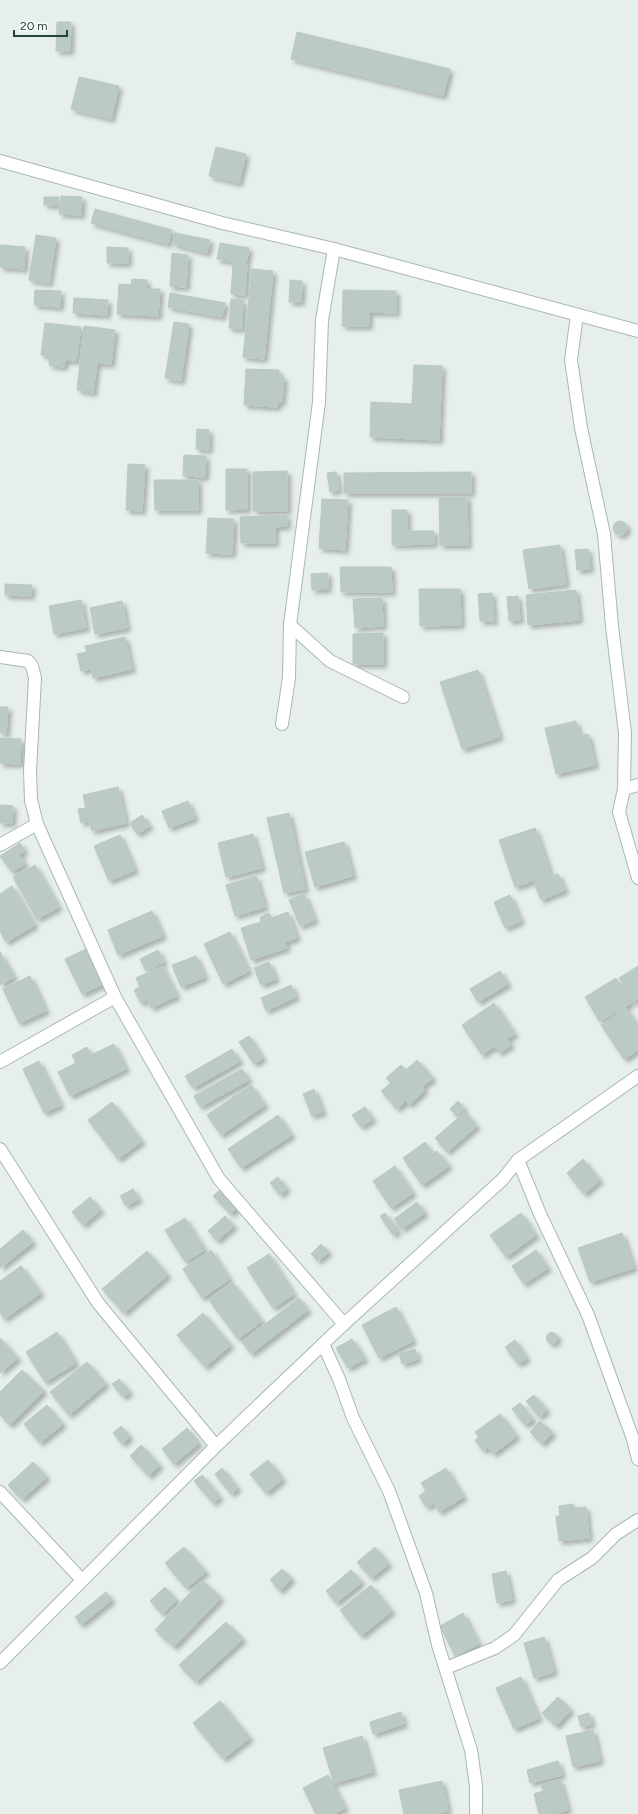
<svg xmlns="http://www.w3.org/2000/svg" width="638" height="1814" font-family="Figtree,sans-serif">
<defs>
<filter id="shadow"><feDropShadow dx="3.5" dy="3.5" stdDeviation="2" flood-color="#0004"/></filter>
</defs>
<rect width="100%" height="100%" fill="#e6efeb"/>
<!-- building -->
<g fill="#bbcac4" stroke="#b8c9c2" filter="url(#shadow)">
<polygon points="57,22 71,22 70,51 56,51"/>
<polygon points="297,32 450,69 443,96 291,59"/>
<polygon points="79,77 119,86 111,119 71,109"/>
<polygon points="216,147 246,154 239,183 209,176"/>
<polygon points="61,196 82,197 81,215 59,214"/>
<polygon points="44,197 59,197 58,205 44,205"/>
<polygon points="95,209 172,230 168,244 91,223"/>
<polygon points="175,233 210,240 207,253 173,244"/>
<polygon points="36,235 56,238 49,283 29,280"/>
<polygon points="220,243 249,248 246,264 217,259"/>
<polygon points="0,245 25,247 24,269 0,267"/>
<polygon points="107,247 128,248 128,263 107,263"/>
<polygon points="172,253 188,255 186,287 170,286"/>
<polygon points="233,264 247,265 245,295 231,294"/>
<polygon points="252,269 273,271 264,359 243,357"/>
<polygon points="132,279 147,280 146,289 160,289 158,316 117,314 119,284 131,285"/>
<polygon points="290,280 302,281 301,302 289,302"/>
<polygon points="35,290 61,291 60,307 34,305"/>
<polygon points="343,290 396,291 396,313 369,312 369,326 342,326"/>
<polygon points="170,293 225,303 222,317 168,307"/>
<polygon points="74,298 108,300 107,315 73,313"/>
<polygon points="231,299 243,300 242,329 229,328"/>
<polygon points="174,322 189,324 181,381 165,378"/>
<polygon points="45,323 81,327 76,361 65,360 64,367 49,365 50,356 41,355"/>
<polygon points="84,326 115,330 111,364 97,363 93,393 77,390"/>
<polygon points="414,365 442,366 439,440 370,437 371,402 412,404"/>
<polygon points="246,369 279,370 279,377 284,377 282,402 278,402 277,407 244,405"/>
<polygon points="197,429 209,430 209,450 196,449"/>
<polygon points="184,455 206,456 205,477 183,476"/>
<polygon points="128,464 145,465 142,511 126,510"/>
<polygon points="226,469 247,469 247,509 226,510"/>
<polygon points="287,471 287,511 253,511 253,472"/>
<polygon points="336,472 339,490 330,492 327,473"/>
<polygon points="471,472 471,493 344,493 344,473"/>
<polygon points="154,480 198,480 198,510 155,510"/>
<polygon points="439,497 467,497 468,545 440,545"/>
<polygon points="322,499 348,500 345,550 319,548"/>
<polygon points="392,510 407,510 407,531 434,531 434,544 392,545"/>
<polygon points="287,515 287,526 275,527 275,543 241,543 240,517"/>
<polygon points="208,518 234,519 232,554 206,553"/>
<circle cx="620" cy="528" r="7"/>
<polygon points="560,545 566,584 529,589 523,550"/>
<polygon points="588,549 590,569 577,570 575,550"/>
<polygon points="340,567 391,567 392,592 341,592"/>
<polygon points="328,573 328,589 312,590 311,574"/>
<polygon points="5,584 32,585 31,596 5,595"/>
<polygon points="419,589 460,589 461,625 420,626"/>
<polygon points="576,590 579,620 528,625 526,595"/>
<polygon points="492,593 494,621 480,621 478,594"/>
<polygon points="518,596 520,620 509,621 507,597"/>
<polygon points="382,598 383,626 355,628 353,599"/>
<polygon points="81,600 86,628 54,634 49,606"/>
<polygon points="122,601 127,628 95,634 90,608"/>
<polygon points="383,633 383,664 353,664 353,634"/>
<polygon points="125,637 132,669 93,678 91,669 81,671 77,654 87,652 85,646"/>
<polygon points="478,670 500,737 462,749 440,682"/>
<polygon points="0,707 8,707 6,734 0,733"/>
<polygon points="576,721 580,736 588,734 595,765 556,774 545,728"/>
<polygon points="0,738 21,739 20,764 0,763"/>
<polygon points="118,787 126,823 92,831 89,821 81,823 78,809 86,808 83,795"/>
<polygon points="188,801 195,818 169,828 162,811"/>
<polygon points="0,805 13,806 12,823 0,823"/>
<polygon points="289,813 305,889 284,893 267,818"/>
<polygon points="142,815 150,826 137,834 130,823"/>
<polygon points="535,828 551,875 515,887 499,840"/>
<polygon points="253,834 262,868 226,877 218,843"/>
<polygon points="120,835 135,870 109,881 94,846"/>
<polygon points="344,842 353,876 315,887 305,852"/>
<polygon points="20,843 25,851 19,854 25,864 12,872 0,856"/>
<polygon points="35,865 59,907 37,919 13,877"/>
<polygon points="558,874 565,890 541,900 534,883"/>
<polygon points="256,876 265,907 235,916 226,885"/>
<polygon points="12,886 35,925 6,942 0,931 0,894"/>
<polygon points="304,894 315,920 300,926 289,900"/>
<polygon points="510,895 521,921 505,928 494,902"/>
<polygon points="152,911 163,936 118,955 108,930"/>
<polygon points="288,912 297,938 285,942 287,948 251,960 241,928 261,922 260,917 269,913 271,918"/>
<polygon points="230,932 249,971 223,984 204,944"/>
<polygon points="86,949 103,984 82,994 65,959"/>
<polygon points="158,950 164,962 146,971 140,959"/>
<polygon points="0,952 14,977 0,985"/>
<polygon points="196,956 205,977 181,987 172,965"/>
<polygon points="269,962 276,979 261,985 254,968"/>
<polygon points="162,966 177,996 151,1008 147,1000 141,1003 134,990 140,987 136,978"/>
<polygon points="638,966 638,999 633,1002 619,978"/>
<polygon points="500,971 508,984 478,1002 470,989"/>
<polygon points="30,976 46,1011 19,1023 3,989"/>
<polygon points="616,978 631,1003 600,1022 585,997"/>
<polygon points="291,985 296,997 266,1011 261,998"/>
<polygon points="494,1003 515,1034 507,1039 511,1045 499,1053 495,1046 482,1055 462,1025"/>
<polygon points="626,1008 638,1026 638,1050 624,1059 601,1025"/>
<polygon points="249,1036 263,1058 254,1064 239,1042"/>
<polygon points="114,1044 126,1069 70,1096 58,1072 76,1063 72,1055 87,1047 91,1055"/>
<polygon points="232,1049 240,1061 193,1088 185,1076"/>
<polygon points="417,1060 433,1078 422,1087 425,1090 409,1105 406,1101 397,1109 381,1091 391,1083 386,1078 401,1065 406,1070"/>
<polygon points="39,1061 61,1105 44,1113 23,1069"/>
<polygon points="242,1069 249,1080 200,1107 194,1096"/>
<polygon points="251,1085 265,1105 221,1135 207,1115"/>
<polygon points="314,1089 323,1112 312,1116 303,1094"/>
<polygon points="458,1101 465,1109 457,1116 450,1109"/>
<polygon points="112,1102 142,1141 118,1159 88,1120"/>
<polygon points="365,1107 373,1119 361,1127 352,1115"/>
<polygon points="465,1112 477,1126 447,1152 435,1138"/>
<polygon points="278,1115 292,1135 241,1168 228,1149"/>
<polygon points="425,1142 433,1154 437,1151 449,1166 422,1185 403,1158"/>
<polygon points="583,1159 600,1180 584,1194 567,1173"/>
<polygon points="395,1166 413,1193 391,1208 373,1181"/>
<polygon points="278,1177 287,1189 280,1195 270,1183"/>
<polygon points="133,1189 139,1199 126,1206 120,1196"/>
<polygon points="220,1190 237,1208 231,1214 213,1196"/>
<polygon points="90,1197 101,1210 83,1225 72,1212"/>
<polygon points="417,1202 425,1213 402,1229 394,1219"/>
<polygon points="385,1213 398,1231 393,1235 380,1216"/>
<polygon points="521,1213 536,1235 506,1257 490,1235"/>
<polygon points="225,1216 234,1226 217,1241 208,1231"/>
<polygon points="185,1218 205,1250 185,1262 165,1230"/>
<polygon points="23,1230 33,1242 0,1268 0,1249"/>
<polygon points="622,1233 634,1268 590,1282 578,1248"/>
<polygon points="321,1244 329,1252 318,1261 311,1254"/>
<polygon points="211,1250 230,1279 202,1298 183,1269"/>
<polygon points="536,1250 548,1268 524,1284 512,1266"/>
<polygon points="147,1251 168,1275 124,1313 102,1289"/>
<polygon points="269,1254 294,1294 273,1308 247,1268"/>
<polygon points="21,1266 41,1293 4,1319 0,1313 0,1281"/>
<polygon points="232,1282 262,1321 238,1339 209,1300"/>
<polygon points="299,1298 308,1310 251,1354 242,1342"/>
<polygon points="396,1307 413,1341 379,1358 362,1325"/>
<polygon points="203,1313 231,1345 205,1367 177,1335"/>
<polygon points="57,1332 76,1363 45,1382 26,1352"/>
<circle cx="552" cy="1338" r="5.5"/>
<polygon points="0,1338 18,1358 0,1373"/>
<polygon points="352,1339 365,1359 348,1368 336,1348"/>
<polygon points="515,1340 527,1358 518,1364 505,1347"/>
<polygon points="415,1349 418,1359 402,1364 399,1354"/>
<polygon points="87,1362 106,1384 69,1415 50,1392"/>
<polygon points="22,1370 44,1391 10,1425 0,1415 0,1392"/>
<polygon points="119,1379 130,1392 123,1397 112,1384"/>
<polygon points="534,1395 547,1410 539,1417 526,1401"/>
<polygon points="520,1403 533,1419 525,1425 512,1409"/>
<polygon points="47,1405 63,1424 40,1443 24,1424"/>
<polygon points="500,1414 517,1436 493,1454 488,1447 483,1451 475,1440 479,1437 475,1432"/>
<polygon points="540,1421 553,1433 542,1444 530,1432"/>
<polygon points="121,1426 130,1437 122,1444 113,1433"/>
<polygon points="187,1428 199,1443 174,1464 162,1449"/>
<polygon points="141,1445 160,1465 149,1476 130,1456"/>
<polygon points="268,1460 283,1479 266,1493 250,1474"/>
<polygon points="33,1462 47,1477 22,1499 8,1485"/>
<polygon points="222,1468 238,1488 231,1494 215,1474"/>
<polygon points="446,1468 464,1497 439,1512 434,1503 426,1507 419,1496 426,1491 421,1483"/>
<polygon points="202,1475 220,1497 213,1503 194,1481"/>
<polygon points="573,1504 574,1508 586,1507 589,1538 559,1541 556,1516 560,1516 559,1506"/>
<polygon points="184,1547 206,1572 186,1588 165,1563"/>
<polygon points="375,1547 389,1564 371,1578 357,1562"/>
<polygon points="282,1569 292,1579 280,1591 270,1580"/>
<polygon points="351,1570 362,1582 336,1603 326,1591"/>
<polygon points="506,1571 512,1600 497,1603 492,1574"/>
<polygon points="202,1580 221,1598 174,1647 155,1630"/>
<polygon points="371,1585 392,1611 361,1636 340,1610"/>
<polygon points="165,1587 177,1600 162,1614 150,1601"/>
<polygon points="106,1592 112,1600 81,1625 75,1617"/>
<polygon points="463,1613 479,1644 455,1656 440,1626"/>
<polygon points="226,1622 243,1639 196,1682 179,1665"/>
<polygon points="544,1637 554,1672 534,1678 524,1643"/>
<polygon points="521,1677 539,1718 514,1729 496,1688"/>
<polygon points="558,1697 571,1710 556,1726 542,1713"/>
<polygon points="220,1701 250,1738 223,1759 193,1723"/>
<polygon points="401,1712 404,1724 373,1734 370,1722"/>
<polygon points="589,1713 592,1724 581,1727 578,1716"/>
<polygon points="593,1730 600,1761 573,1767 566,1736"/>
<polygon points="362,1736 373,1772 334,1783 323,1748"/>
<polygon points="558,1761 562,1775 530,1783 527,1770"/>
<polygon points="328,1775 345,1808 334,1814 316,1814 303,1788"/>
<polygon points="560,1780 568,1810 554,1814 539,1814 534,1794 543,1791 541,1785"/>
<polygon points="442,1781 448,1811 435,1814 404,1814 399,1790"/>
</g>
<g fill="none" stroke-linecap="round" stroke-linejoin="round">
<!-- minor casing -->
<g stroke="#a8b8b2" stroke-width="14">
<g id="minor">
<polyline points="0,161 222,223 334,249 638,331"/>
<polyline points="577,315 571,360 581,428 604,534 612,626 625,733 624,789 619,812 638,878"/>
<polyline points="290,625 330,661 403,697"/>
<polyline points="0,657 28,661 32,666 35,678 30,771 31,800 37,824 115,997 219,1179 344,1324"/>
<polyline points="282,724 289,678 290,625 319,402 322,320 334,249"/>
<polyline points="624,789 638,785"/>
<polyline points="0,845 37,824"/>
<polyline points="0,1062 115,997"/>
<polyline points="0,1149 98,1303 216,1446"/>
<polyline points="518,1160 540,1214 588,1315 633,1439 638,1459"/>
<polyline points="323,1344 339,1379 353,1418 389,1491 426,1593 438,1645 471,1750 476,1786 476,1814"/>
<polyline points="0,1492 82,1580"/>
<polyline points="0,1663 216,1446 344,1324 503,1179 518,1160 638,1076"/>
<polyline points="446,1668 495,1648 514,1635 558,1580 592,1558 616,1534 638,1520"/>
</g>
</g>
<!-- minor -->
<use href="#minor" stroke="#fff" stroke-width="12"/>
</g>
<!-- scale -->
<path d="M14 30v6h53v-6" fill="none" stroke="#24423a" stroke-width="2"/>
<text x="20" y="30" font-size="12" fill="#24423a" stroke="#f7fbf9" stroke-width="3" paint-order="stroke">20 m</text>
</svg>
